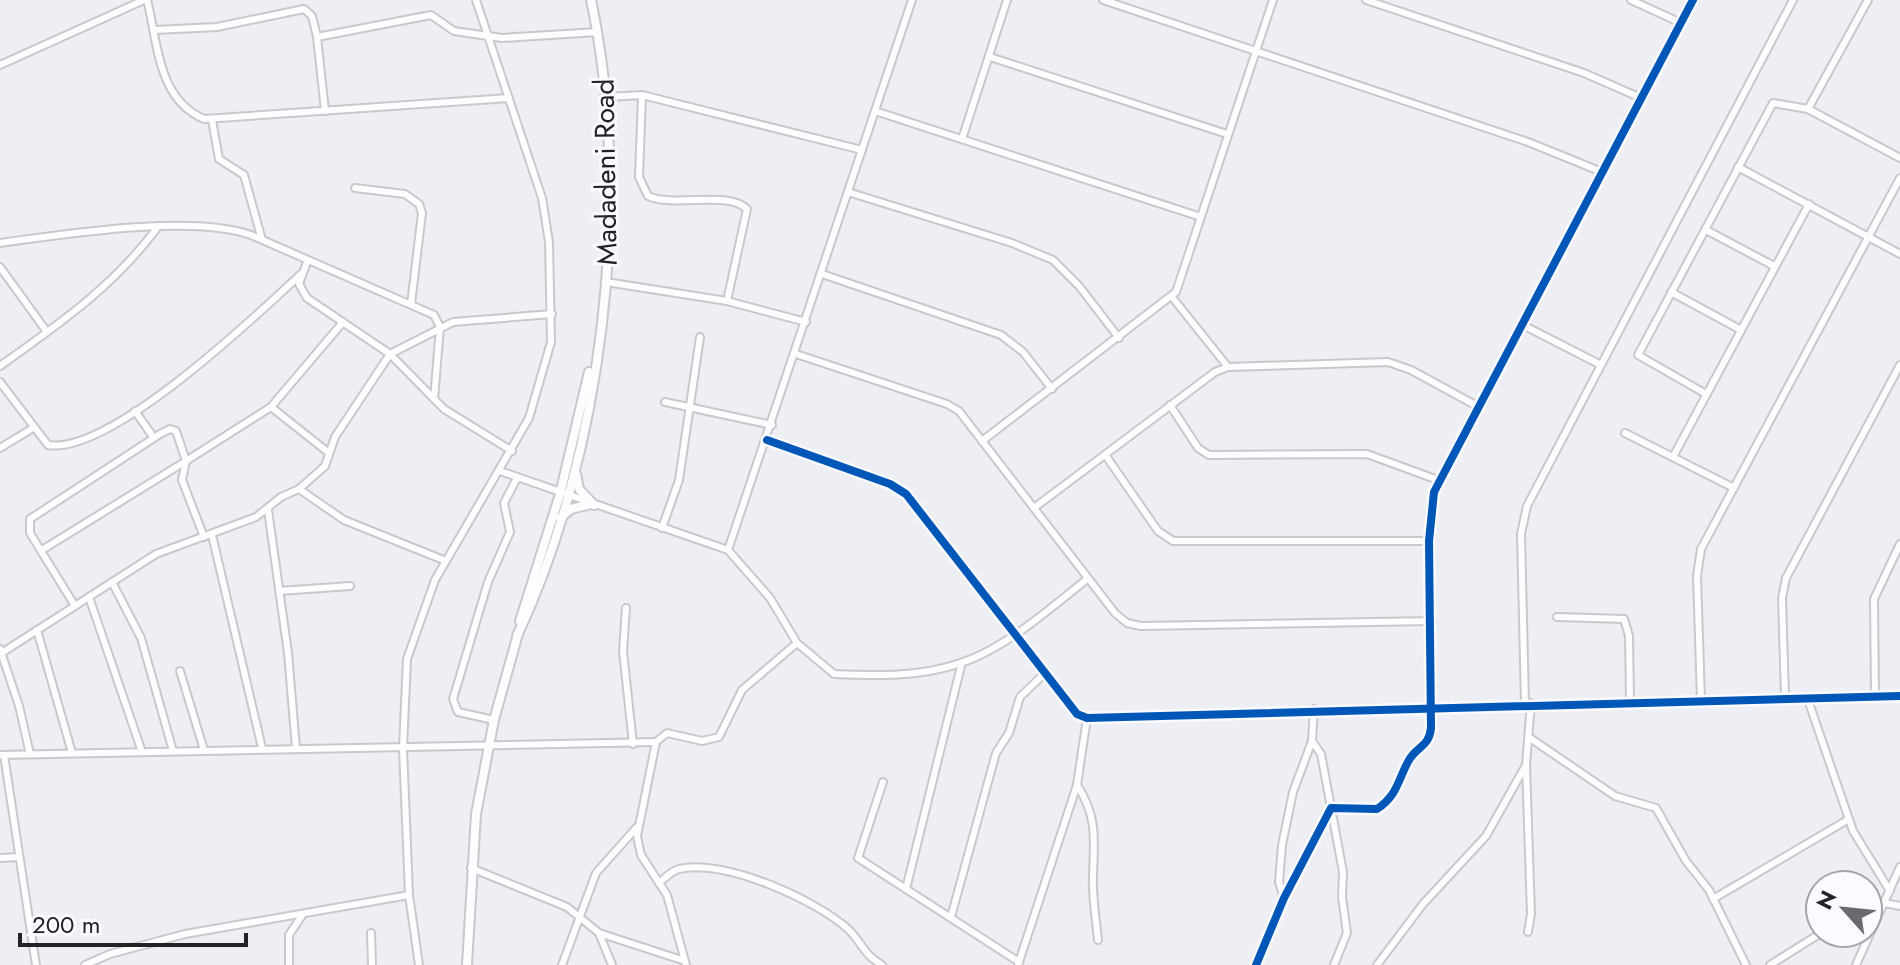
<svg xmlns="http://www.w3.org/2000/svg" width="1900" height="965" font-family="Jost,sans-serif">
<rect width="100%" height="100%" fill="#eeeff5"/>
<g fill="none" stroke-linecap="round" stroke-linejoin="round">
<!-- street casing -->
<g stroke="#c8c8cd" stroke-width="10">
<g id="street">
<path d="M147 0C158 42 157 99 204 119L509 98"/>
<polyline points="1103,0 1528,142 1602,172"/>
<polyline points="1366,0 1584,73 1641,98"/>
<polyline points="1631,0 1681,23"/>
<polyline points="154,30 217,27 304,9 312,16 317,37 431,15 454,31 502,38 598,32"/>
<polyline points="317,37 325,111"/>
<polyline points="990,57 1227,134"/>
<polyline points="0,65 144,0"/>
<path d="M642 95 639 177 648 196C674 208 727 190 747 209L727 301"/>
<polyline points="606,97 642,95 862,150"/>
<polyline points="1808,109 1868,0"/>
<polyline points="875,111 1201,217"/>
<polyline points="212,120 219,159 244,175 262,240"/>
<polyline points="962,139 1007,0"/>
<polyline points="1738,167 1900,254"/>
<polyline points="355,188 405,194 419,204 422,213 411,304"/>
<polyline points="848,192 1012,243 1053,260 1079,286 1119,338"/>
<polyline points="1706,230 1774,266"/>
<path d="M0 243C66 234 190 214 251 235L434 315 440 327 434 399"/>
<polyline points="307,262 299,284 307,298 390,354 444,409 512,451"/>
<polyline points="0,267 47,332"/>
<polyline points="822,274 1001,335 1023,352 1052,389"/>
<polyline points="606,282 727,301 806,322"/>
<polyline points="1671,292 1741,330"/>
<polyline points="1172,297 1228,367"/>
<polyline points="1521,324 1601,365"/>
<polyline points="796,354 947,404 959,411 1115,613 1127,623 1141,626 1432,621"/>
<path d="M0 366C59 324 113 287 157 228"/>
<path d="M0 382 48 445C110 455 256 316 301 274"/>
<polyline points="1706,394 1638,355 1773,103 1808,109 1900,158"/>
<polyline points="665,402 772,425"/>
<polyline points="1170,405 1198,448 1209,455 1367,454 1438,480"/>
<polyline points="271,407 329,453"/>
<polyline points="135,411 154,438"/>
<polyline points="1625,433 1734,488"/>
<polyline points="767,440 890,484 906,494 1077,714 1087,718 1900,696"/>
<polyline points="982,441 1176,292 1273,0"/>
<polyline points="0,448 33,428"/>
<polyline points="1106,456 1158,531 1173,541 1429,541"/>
<polyline points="1673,457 1809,204"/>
<polyline points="500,471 728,550 912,0"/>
<polyline points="299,489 325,466 335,437 390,354 453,322 552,314"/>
<polyline points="1034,508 1215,372 1228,367 1388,362 1411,370 1477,406"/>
<polyline points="268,510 288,653 296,748"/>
<polyline points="662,528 679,480 700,337"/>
<polyline points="212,535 262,748"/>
<polyline points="204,537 182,480 186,461 271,407 343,322"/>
<polyline points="42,550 186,461 176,431 170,429 160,434 30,519 30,533 75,606"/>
<path d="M728 550 770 598 797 643 834 674C963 681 991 657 1087 579"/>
<polyline points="112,582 141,638 173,751"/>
<polyline points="279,591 350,586"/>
<polyline points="89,597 142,752"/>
<polyline points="626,608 623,651 633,744"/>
<polyline points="1557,617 1624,619 1629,636 1630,701"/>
<polyline points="37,630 72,753"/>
<polyline points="0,649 19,706 30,754"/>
<polyline points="0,654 156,554 256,517 281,497 299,489 344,520 446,561"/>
<polyline points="180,671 204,750"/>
<polyline points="1875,695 1874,599 1900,544"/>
<polyline points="1785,697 1782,598 1786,578 1900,365"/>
<polyline points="1807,697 1853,831 1890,891"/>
<polyline points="1701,700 1697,576 1701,549 1900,178"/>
<polyline points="1525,703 1521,534 1527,506 1793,0"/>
<polyline points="494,720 458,712 453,699 488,582 510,532 504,503 517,478"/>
<polyline points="1530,738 1615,796 1656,808 1686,861 1709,890 1746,965"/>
<polyline points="1312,741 1321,754 1343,872 1342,897 1347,933 1334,965"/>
<polyline points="0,755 656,742"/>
<polyline points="4,755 36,965"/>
<polyline points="883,782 858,858 1019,962"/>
<path d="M1077 785C1098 817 1094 840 1093 876 1092 897 1096 919 1098 940"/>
<polyline points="0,858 18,857"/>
<polyline points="471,868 567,907 599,933 685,961"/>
<path d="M659 883C665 878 671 871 679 869 723 858 817 900 849 930 863 944 863 954 882 965"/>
<polyline points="906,889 961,666"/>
<polyline points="1284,898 1279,882 1282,845 1293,792 1312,741 1314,709"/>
<polyline points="1713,899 1849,819"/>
<polyline points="1868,907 1885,903 1900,906"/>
<polyline points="951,917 996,753 1009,733 1020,697 1045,673"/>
<polyline points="1528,932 1531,914 1526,765 1531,703"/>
<polyline points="371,933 372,965"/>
<polyline points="599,933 612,965"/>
<polyline points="85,965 110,954 185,934 409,895"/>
<polyline points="289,965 289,935 303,914"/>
<polyline points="419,965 409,895 403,748 407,659 435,580 529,418 551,342 549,242 542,198 476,0"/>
<polyline points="562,965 596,873 637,827"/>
<polyline points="686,965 667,895 641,855 637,836 656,742 667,733 702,741 719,737 742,690 797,643"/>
<polyline points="1018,965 1077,785 1087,718"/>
<path d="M1256 965 1284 898 1331 808 1377 809C1398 795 1398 779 1409 760 1417 746 1429 747 1431 728L1429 541 1434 492 1693 0"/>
<polyline points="1377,965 1423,904 1486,836 1526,765"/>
<polyline points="1770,965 1821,933"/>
<polyline points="1856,965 1900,867"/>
</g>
</g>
<!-- secondary casing -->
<g stroke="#c8c8cd" stroke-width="12">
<g id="secondary">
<polyline points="576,474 579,489 594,505"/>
<polyline points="560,518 571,509 591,504"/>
<polyline points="520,621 560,494 589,372"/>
<path d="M517 636C603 454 633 197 591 0"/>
<polyline points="467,965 476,814 494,720 518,634"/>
</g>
</g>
<!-- street -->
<use href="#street" stroke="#fcfdfe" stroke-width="6"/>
<!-- secondary -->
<use href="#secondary" stroke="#fcfdfe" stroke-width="8"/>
<!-- cycleway casing -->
<g stroke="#fafaff" stroke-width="13">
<g id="cycleway">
<polyline points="767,440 890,484 906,494 1077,714 1087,718 1900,696"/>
<path d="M1256 965 1284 898 1331 808 1377 809C1398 795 1398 779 1409 760 1417 746 1429 747 1431 728L1429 541 1434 492 1693 0"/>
</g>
</g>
<!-- cycleway -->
<use href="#cycleway" stroke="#0057b8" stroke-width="8"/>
</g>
<g text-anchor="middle" stroke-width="6" stroke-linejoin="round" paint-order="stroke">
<!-- street labels -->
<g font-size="28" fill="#222227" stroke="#fafaff">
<text transform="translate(605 172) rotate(-91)" y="10">Madadeni Road</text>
</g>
</g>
<!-- north arrow -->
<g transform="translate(1844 909) rotate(297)"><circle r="38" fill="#fafaff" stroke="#a4a4a9" stroke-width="2"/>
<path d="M0-6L14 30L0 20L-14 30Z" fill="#696a6f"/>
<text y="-12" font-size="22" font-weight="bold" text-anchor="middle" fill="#222227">N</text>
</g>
<!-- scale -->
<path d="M20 933v12h226v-12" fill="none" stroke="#222227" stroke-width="4"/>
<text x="32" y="933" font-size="24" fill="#222227" stroke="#fafaff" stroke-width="6" paint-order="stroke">200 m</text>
</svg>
